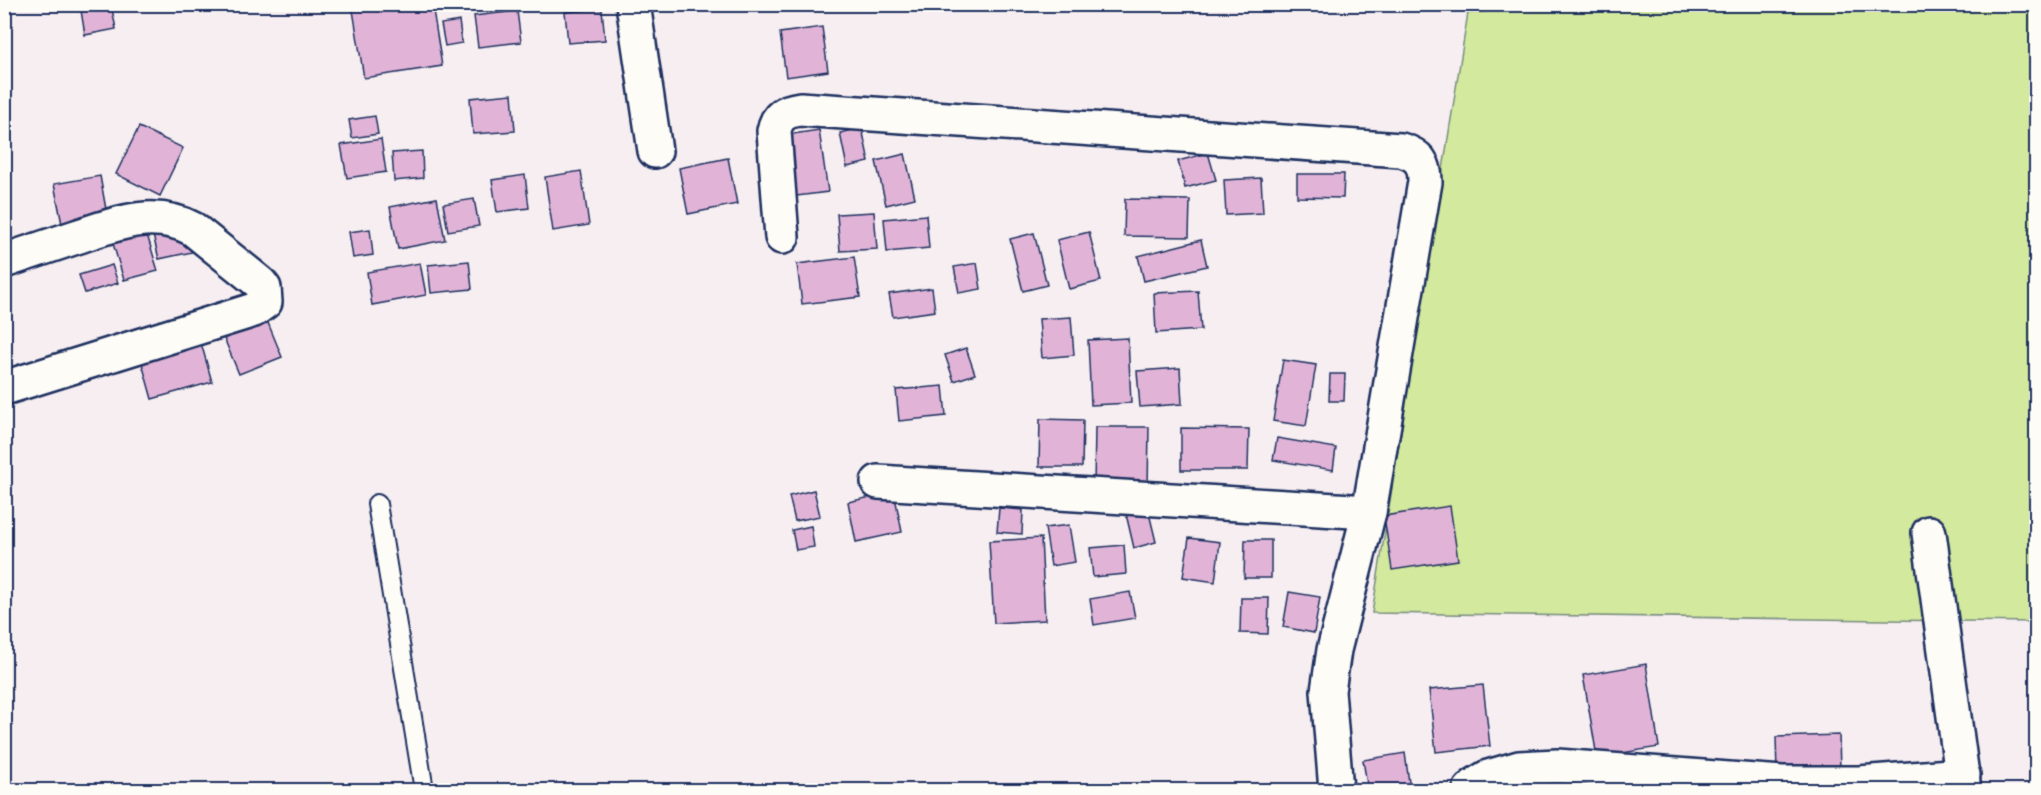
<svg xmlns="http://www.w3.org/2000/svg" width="2041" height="795" font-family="'Playpen Sans',sans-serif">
<rect width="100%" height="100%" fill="#f7eef1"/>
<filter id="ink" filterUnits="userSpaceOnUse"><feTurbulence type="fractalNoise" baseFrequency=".0167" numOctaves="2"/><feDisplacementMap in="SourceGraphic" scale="12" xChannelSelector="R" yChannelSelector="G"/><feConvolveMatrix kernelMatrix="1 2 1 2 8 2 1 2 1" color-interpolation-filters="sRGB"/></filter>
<g filter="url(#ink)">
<!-- green -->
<polygon fill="#d3e99e" stroke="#778c7e" stroke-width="1.5" points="1582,4 2036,5 2036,622 1372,613 1468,13"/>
<!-- building -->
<g fill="#e1b4d7" stroke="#1b2f5e" stroke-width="1.5">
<polygon points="80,4 111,4 116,29 85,35"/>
<polygon points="352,4 432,4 442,66 364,78"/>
<polygon points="602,9 605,40 568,43 565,12"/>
<polygon points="517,11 521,42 478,47 474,16"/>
<polygon points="459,21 462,43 445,46 441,24"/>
<polygon points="822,27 828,71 786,77 780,33"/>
<polygon points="512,94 515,131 473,134 470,98"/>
<polygon points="375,116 378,134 352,138 349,120"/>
<polygon points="139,127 183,148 160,196 116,174"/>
<polygon points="862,128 869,162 847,167 840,133"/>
<polygon points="819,130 828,192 789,197 780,136"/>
<polygon points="381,139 386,172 347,178 341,145"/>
<polygon points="422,151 423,178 394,181 392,153"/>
<polygon points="1208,153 1216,180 1185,188 1178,161"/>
<polygon points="905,154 915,198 886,205 876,161"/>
<polygon points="728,158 737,204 688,214 679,168"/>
<polygon points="581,171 589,225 553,231 545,177"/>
<polygon points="1297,174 1344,174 1343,198 1297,197"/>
<polygon points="525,175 529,208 497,212 492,180"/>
<polygon points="100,176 107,215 62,224 54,184"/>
<polygon points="1261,178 1263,213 1226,215 1224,180"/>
<polygon points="437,198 445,240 398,249 390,207"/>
<polygon points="474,199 479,226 448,231 443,204"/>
<polygon points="1125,199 1190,200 1189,237 1124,236"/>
<polygon points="874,212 877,249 840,251 837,214"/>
<polygon points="926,215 929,248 887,252 884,219"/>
<polygon points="185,227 192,252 159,259 153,235"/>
<polygon points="145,228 158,271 124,280 111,237"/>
<polygon points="370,229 373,255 353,258 349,232"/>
<polygon points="1089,232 1101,281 1069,289 1057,240"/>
<polygon points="1034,233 1047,285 1023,291 1010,239"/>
<polygon points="1201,240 1207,266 1144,281 1138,256"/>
<polygon points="854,257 860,297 802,304 797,264"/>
<polygon points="469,261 472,289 431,293 428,265"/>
<polygon points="420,263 426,295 372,305 367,272"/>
<polygon points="977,263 981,289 959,293 954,267"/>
<polygon points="112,265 118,283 85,293 79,275"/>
<polygon points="932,288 935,311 893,317 889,294"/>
<polygon points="1198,291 1201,330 1156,333 1154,293"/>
<polygon points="264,313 282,357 239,374 221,331"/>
<polygon points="1071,317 1074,355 1042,358 1039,319"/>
<polygon points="198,332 212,382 152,399 138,349"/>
<polygon points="1128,338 1131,403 1091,405 1088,340"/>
<polygon points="966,348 975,374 954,381 945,355"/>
<polygon points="1283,360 1316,365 1306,426 1273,421"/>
<polygon points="1180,368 1182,404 1140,407 1137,371"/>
<polygon points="1330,374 1345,374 1344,401 1329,401"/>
<polygon points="943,386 946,416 899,421 896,390"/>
<polygon points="1040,419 1083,420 1082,467 1039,467"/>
<polygon points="1095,427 1149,427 1148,488 1094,488"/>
<polygon points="1181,428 1249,429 1248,470 1181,470"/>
<polygon points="1277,438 1336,448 1333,470 1273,460"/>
<polygon points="814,490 820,516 795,521 789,496"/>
<polygon points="894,492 902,532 856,542 848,502"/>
<polygon points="1450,506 1458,560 1392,570 1384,516"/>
<polygon points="999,508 1023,510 1022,534 997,532"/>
<polygon points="1148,509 1156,542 1134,548 1126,514"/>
<polygon points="1069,525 1075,562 1051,566 1045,528"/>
<polygon points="811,526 814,547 796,550 792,530"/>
<polygon points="1041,538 1045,620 994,623 989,541"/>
<polygon points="1189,538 1220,542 1215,582 1183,577"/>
<polygon points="1245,540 1271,540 1271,578 1244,578"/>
<polygon points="1124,545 1126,574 1093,577 1090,548"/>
<polygon points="1130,592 1135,618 1094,625 1090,599"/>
<polygon points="1289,592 1320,597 1314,633 1283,627"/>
<polygon points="1241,598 1269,598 1268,634 1240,633"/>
<polygon points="1646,664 1659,747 1597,757 1583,675"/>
<polygon points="1483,685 1490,746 1436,752 1429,690"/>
<polygon points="1839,735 1840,771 1777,773 1776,737"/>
<polygon points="1405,753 1410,790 1368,790 1363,760"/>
</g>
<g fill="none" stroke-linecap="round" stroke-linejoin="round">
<!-- lane casing -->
<g stroke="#1b2f5e" stroke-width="22">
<polyline id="lane" points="377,504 424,790"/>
</g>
<!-- street casing -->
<g stroke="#1b2f5e" stroke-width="38">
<g id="street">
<polyline points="633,4 655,151"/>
<path d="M782 237 774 131C777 115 786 111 800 109L1401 150C1419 155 1425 163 1425 182L1369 512 1334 650 1328 691 1336 790"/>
<path d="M4 261C28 253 52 245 76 237 115 224 153 208 193 229L260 283 264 288 265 302 254 310 4 388"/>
<polyline points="878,482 1369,512"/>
<polyline points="1929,533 1964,790"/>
<polyline points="1470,790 1475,785 1488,777 1519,768 1557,766 1782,783 1859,783 1963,775"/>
</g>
</g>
<!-- lane -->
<use href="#lane" stroke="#fdfcf7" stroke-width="18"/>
<!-- street -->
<use href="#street" stroke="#fdfcf7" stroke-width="33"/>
</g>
</g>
<!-- margin -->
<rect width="2041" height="795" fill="none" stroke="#fdfcf7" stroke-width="24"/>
<rect x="12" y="12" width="2017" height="771" fill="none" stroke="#1b2f5e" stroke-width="2" filter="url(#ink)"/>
</svg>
